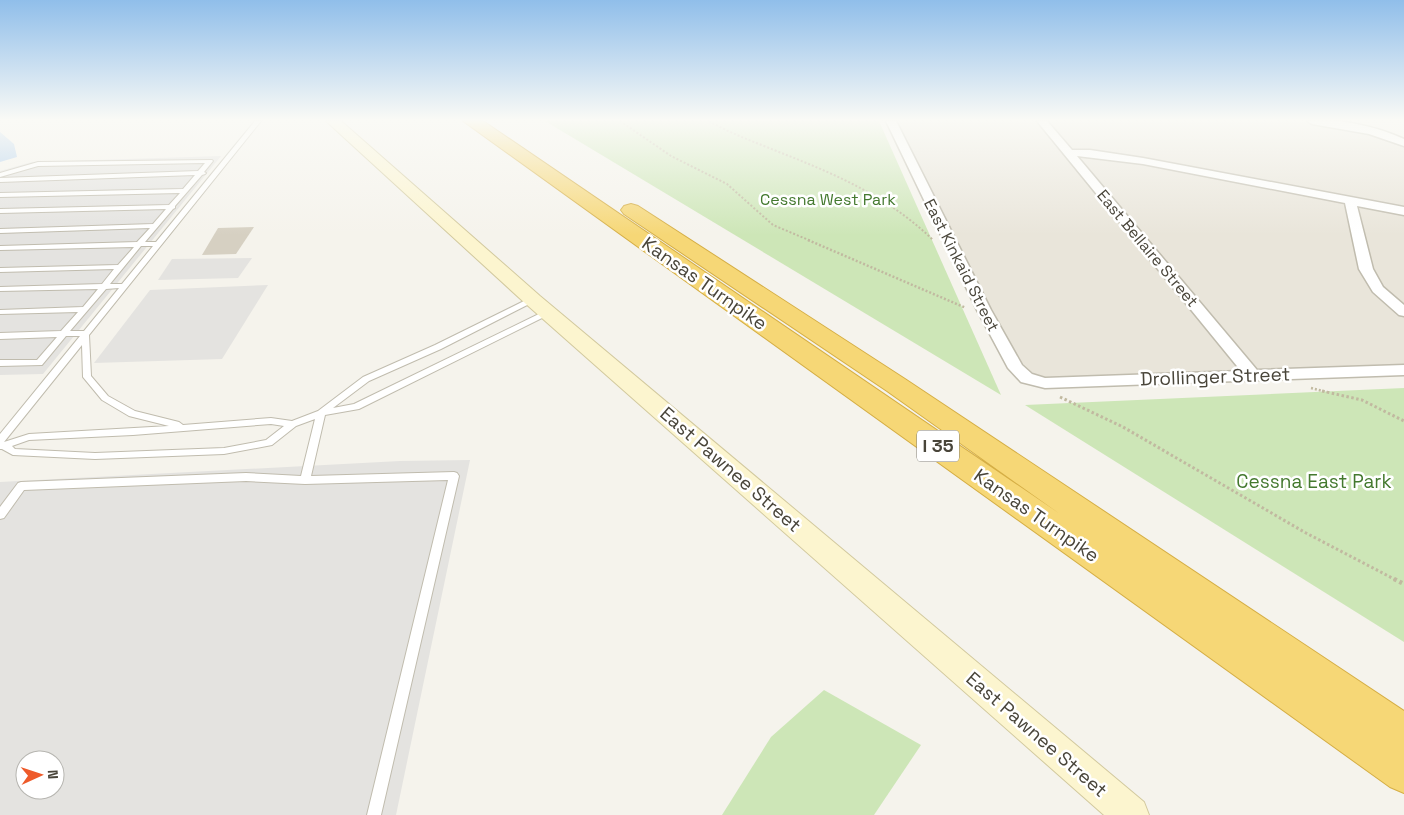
<svg xmlns="http://www.w3.org/2000/svg" width="1404" height="815" font-family="'Space Grotesk',sans-serif">
<rect width="100%" height="100%" fill="#f5f3ec"/>
<!-- residential -->
<polygon fill="#e9e5da" points="886,121 1300,121 1404,140 1404,368 1027,378"/>
<!-- green -->
<g fill="#cde6b7">
<polygon points="545,121 879,121 1001,395"/>
<polygon points="1404,388 1404,642 1025,405"/>
<polygon points="824,690 921,745 874,815 722,815 771,737"/>
</g>
<!-- parking -->
<g fill="#e4e3e0" fill-rule="evenodd">
<polygon points="221,156 43,374 0,375 0,171 32,162"/>
<polygon points="252,258 238,278 158,280 172,259"/>
<polygon points="268,285 222,359 94,363 150,290"/>
<path d="M470 460 396 815H0V482L400 461ZM25 760H55V790H25Z"/>
</g>
<!-- water -->
<polygon fill="#accced" points="0,132 14,144 17,157 0,162"/>
<!-- building -->
<polygon fill="#d6d0c2" points="254,227 236,254 202,255 218,228"/>
<g fill="none" stroke-linecap="round" stroke-linejoin="round">
<!-- lane casing -->
<g stroke="#c0bcae" stroke-width="2">
<path id="lane" d="M255 121H261L89 335 91 376 108 396 135 411 179 422 183 425 271 418 292 421 318 411 363 377 435 345 530 298H533L537 300 441 349 369 381 333 408 354 404 545 311H548L552 313 359 409 325 415 311 476 454 472 457 473 459 476 381 815H367L448 480 305 484 246 481 24 490 4 518 0 519V507L18 483 21 482 246 473 301 476 315 419 296 426 272 445 224 454 95 459 13 455 2 449H0V434L80 336H66L42 365 0 366V360H37L57 337 0 339V333L61 331 78 312 0 314V310L83 307 98 289 0 291V287L102 284 114 269 0 272V268L118 265 134 247 0 250V246L137 242 150 228 0 233V229L153 224 166 209 0 213V209L169 205 180 193 0 197V193L183 189 195 175 0 182V178L198 171 205 163 38 166 0 177V173L38 162 212 160 213 161 204 172 206 173 205 174 202 175 175 206V208L173 209 145 242H156ZM141 246H153L122 284H110ZM119 288 84 331H70L106 289ZM82 345 83 377 102 400 129 416 169 426 29 434 4 442ZM271 424 284 426 266 440 224 448 95 453 15 449 12 446 29 440 133 435Z"/>
</g>
<!-- street casing -->
<g stroke="#c0bcae" stroke-width="3">
<g id="street">
<polygon points="886,121 896,121 991,310 1022,365 1032,374 1045,378 1241,371 1037,121 1047,121 1072,150 1090,150 1143,158 1404,207 1404,215 1357,206 1373,269 1383,287 1404,305 1404,316 1399,315 1373,292 1359,269 1345,203 1143,164 1077,156 1257,370 1404,365 1404,375 1045,388 1021,382 1008,368 977,310"/>
<path d="M1307 121C1338 118 1375 126 1404 139V146L1369 134 1312 124Z"/>
</g>
</g>
<!-- secondary casing -->
<g stroke="#d2c99e" stroke-width="2">
<polygon id="secondary" points="326,121 341,121 540,296 1144,802 1149,815 1104,815 526,304"/>
</g>
<!-- highway casing -->
<g stroke="#d5ae45" stroke-width="2">
<polygon id="highway" points="463,121 483,121 1060,514 887,391 624,214 621,210 624,206 631,204 638,206 905,379 1404,711 1404,793 1390,787"/>
</g>
<!-- path-far3 -->
<g stroke="#c1b9a0" stroke-width="2" stroke-dasharray="2 2" stroke-linecap="butt">
<polyline points="620,121 671,156 727,184 773,225 811,241"/>
<path d="M709 121C731 134 755 142 779 152 835 174 889 197 933 240"/>
</g>
<!-- path-far2 -->
<g stroke="#c1b9a0" stroke-width="2.5" stroke-dasharray="2 2" stroke-linecap="butt">
<polyline points="808,240 966,308"/>
<polyline points="1311,388 1327,392"/>
</g>
<!-- path-far1 -->
<g stroke="#c1b9a0" stroke-width="3" stroke-dasharray="2.5 2.5" stroke-linecap="butt">
<polyline points="1322,391 1362,400 1404,421"/>
<polyline points="1060,397 1123,427 1306,533 1396,580"/>
</g>
<!-- path -->
<polyline stroke="#c1b9a0" stroke-width="4.5" stroke-dasharray="3 3" stroke-linecap="butt" points="1394,579 1404,584"/>
<!-- lane -->
<use href="#lane" fill="#fff" fill-rule="evenodd"/>
<!-- street -->
<use href="#street" fill="#fff" fill-rule="evenodd"/>
<!-- secondary -->
<use href="#secondary" fill="#fcf5cf" fill-rule="evenodd"/>
<!-- highway -->
<use href="#highway" fill="#f6d776" fill-rule="evenodd"/>
</g>
<!-- sky -->
<linearGradient id="sky" x2="0" y2="1"><stop stop-color="#90beea"/><stop offset="0.51" stop-color="#fafaf6"/><stop offset="1" stop-color="#fafaf6" stop-opacity="0"/></linearGradient>
<rect width="1404" height="235" fill="url(#sky)"/>
<g text-anchor="middle" stroke-width="5" stroke-linejoin="round" paint-order="stroke">
<!-- far-park labels -->
<g font-size="16" fill="#44792f" stroke="#fff">
<text x="828" y="205">Cessna West Park</text>
</g>
<!-- far-street labels -->
<g font-size="16" fill="#49453a" stroke="#fff">
<text transform="translate(1148 248) rotate(50)" y="6">East Bellaire Street</text>
<text transform="translate(962 265) rotate(63)" y="6">East Kinkaid Street</text>
</g>
<!-- shield labels -->
<rect fill="#fff" stroke="#807d75" stroke-width="1" x="917" y="430.5" width="42" height="31" rx="4"/>
<g font-size="18" font-weight="bold" fill="#49453a">
<text x="938" y="452">I 35</text>
</g>
<!-- street labels -->
<g font-size="19" fill="#49453a" stroke="#fff">
<text transform="translate(705 283) rotate(35)" y="7">Kansas Turnpike</text>
<text transform="translate(1215 376) rotate(-2)" y="7">Drollinger Street</text>
<text transform="translate(731 469) rotate(41)" y="7">East Pawnee Street</text>
<text transform="translate(1037 515) rotate(35)" y="7">Kansas Turnpike</text>
<text transform="translate(1037 734) rotate(41)" y="7">East Pawnee Street</text>
</g>
<!-- park labels -->
<g font-size="19" fill="#44792f" stroke="#fff">
<text x="1314" y="488">Cessna East Park</text>
</g>
</g>
<!-- north arrow -->
<g transform="translate(40 775) rotate(87)"><circle r="24" fill="#ffffff" stroke="#b6b5b0"/>
<path d="M0-4L9 19L0 12L-9 19Z" fill="#ee5a2a"/>
<text y="-8" font-size="14" font-weight="bold" text-anchor="middle" fill="#49453a">N</text>
</g>
</svg>
